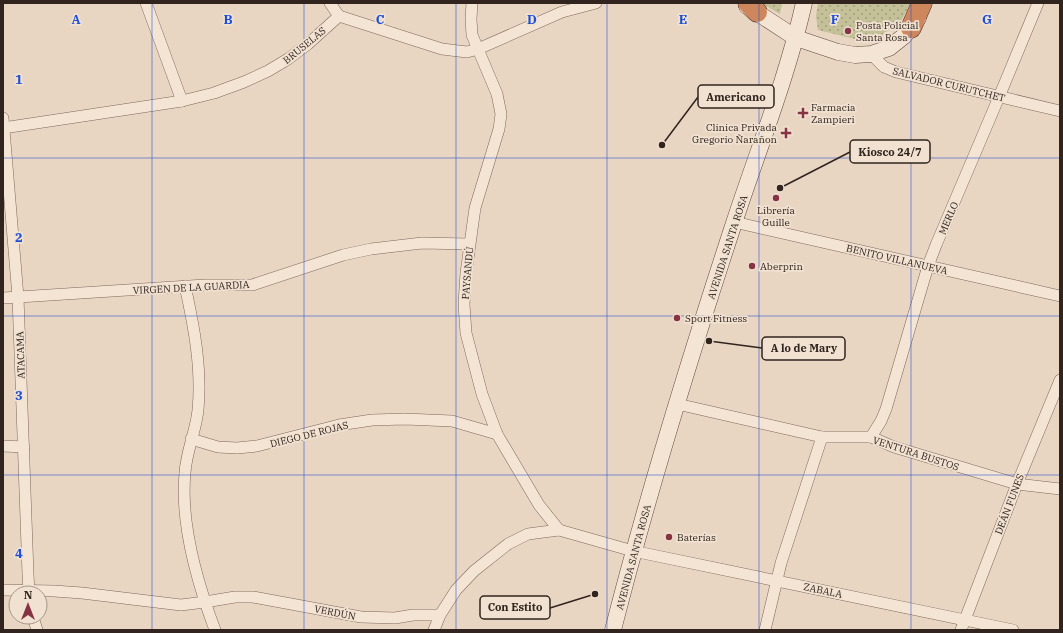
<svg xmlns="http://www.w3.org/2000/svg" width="1063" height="633" font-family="'IBM Plex Serif',serif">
<defs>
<pattern id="green-dots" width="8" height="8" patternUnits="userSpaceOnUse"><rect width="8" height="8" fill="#c4c198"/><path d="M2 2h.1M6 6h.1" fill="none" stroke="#a09d7b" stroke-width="1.8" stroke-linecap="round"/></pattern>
</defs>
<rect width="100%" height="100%" fill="#e8d5c2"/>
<!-- green -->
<g fill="url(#green-dots)">
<polygon points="761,3 782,3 780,14"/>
<polygon points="818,3 911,3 901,21 871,43 818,30 816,16"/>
</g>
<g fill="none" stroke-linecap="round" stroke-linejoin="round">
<!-- street casing -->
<g stroke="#7f685c" stroke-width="12">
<g id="street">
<polyline points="146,3 182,101"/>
<polyline points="330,3 339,16"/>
<polyline points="472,3 471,19 472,35 497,94 501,114 499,129 475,208 466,273 464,304 466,333 482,394 497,434 539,505 559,530"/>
<polyline points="339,16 442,49 467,52 478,49 562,12 596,3"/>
<polyline points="871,54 884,67 896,72 1060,111"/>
<polyline points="3,118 18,297 28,574 29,593"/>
<polyline points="3,128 182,101 214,93 244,82 268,71 288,59 308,44 339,16"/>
<polyline points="734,222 1060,296"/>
<path d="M185 286C194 326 202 369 198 410 196 431 186 452 185 473 180 524 197 582 215 630"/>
<polyline points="3,298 205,285 252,285 343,255 371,249 422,243 469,244"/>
<polyline points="677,404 822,437 871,437 894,447 1017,484 1060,489"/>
<polyline points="871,437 881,421 886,409 928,266 936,245 999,97 1038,3"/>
<polyline points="191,439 218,447 237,448 257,446 339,425 372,420 405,419 452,421 497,434"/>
<polyline points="3,446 24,447"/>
<polyline points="3,590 54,591 82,593 181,605 205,602 235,597 253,597 361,617 395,618 413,615 440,615 456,590 474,571 508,544 528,534 559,530 633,551 1013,630"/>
<polyline points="33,617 37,630"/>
<polyline points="434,630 440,615"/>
<polyline points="765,630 781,563 822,437"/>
<polyline points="961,630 1017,484 1060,380"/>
</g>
</g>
<!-- secondary casing -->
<g stroke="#61493f" stroke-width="17">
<g id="secondary">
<polyline points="747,6 796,38 838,52 855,55 871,54 889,48 904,36 918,18"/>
<path d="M613 630C648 493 690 357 734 223 758 150 787 78 804 3"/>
</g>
</g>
<!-- highway casing -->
<g stroke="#4e3830" stroke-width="21">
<g id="highway">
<polyline points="748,3 757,12"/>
<polyline points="911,28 922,3"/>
</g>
</g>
<!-- street -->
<use href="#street" stroke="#f4e4d4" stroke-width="11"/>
<!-- secondary -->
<use href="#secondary" stroke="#f4e4d4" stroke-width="16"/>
<!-- highway -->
<use href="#highway" stroke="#ce865d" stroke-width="20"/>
</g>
<!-- grid -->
<path fill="none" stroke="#1d4ed8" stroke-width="1" stroke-opacity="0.55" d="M152 3V630M304 3V630M456 3V630M607 3V630M759 3V630M911 3V630M3 158H1060M3 316H1060M3 475H1060"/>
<!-- markers -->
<g fill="#873344" stroke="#f0e1d1" stroke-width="1.5">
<circle cx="848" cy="31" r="4"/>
<path d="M801 107h4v4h4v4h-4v4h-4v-4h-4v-4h4z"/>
<path d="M784 127h4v4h4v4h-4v4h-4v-4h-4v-4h4z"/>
<circle cx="776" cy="198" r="4"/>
<circle cx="752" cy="266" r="4"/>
<circle cx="677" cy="318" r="4"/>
<circle cx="669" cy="537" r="4"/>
</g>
<g text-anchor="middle" stroke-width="3.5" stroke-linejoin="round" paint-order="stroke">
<!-- poi labels -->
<g font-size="10" fill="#31241e" stroke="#f0e1d1" text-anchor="start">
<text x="856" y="29">Posta Policial<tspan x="856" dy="12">Santa Rosa</tspan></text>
<text x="811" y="111">Farmacia<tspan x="811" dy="12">Zampieri</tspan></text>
<text x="777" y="131" text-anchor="end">Clinica Privada<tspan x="777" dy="12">Gregorio Ñarañon</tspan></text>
<text x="776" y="214" text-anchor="middle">Librería<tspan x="776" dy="12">Guille</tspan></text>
<text x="760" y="270">Aberprin</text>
<text x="685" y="322">Sport Fitness</text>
<text x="677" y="541">Baterías</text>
</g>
<!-- street labels -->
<g font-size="10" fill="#31241e" stroke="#f0e1d1">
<text transform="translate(304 45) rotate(-39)" y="4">BRUSELAS</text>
<text transform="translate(949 84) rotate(14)" y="4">SALVADOR CURUTCHET</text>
<text transform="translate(948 218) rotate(-67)" y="4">MERLO</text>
<text transform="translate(727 247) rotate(-72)" y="4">AVENIDA SANTA ROSA</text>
<text transform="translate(897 259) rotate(13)" y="4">BENITO VILLANUEVA</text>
<text transform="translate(467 273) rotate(-85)" y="4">PAYSANDÚ</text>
<text transform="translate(191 287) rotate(-3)" y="4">VIRGEN DE LA GUARDIA</text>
<text transform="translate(20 355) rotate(-92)" y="4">ATACAMA</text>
<text transform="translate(309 434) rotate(-14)" y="4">DIEGO DE ROJAS</text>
<text transform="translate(916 453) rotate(18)" y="4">VENTURA BUSTOS</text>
<text transform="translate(1009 504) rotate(-69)" y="4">DEÁN FUNES</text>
<text transform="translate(633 557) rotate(-75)" y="4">AVENIDA SANTA ROSA</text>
<text transform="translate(823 590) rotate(12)" y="4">ZABALA</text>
<text transform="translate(335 612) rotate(11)" y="4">VERDÚN</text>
</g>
</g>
<g font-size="13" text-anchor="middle" font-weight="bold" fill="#1d4ed8" stroke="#f0e1d1" stroke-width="3.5" stroke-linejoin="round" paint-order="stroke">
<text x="76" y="24">A</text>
<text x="228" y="24">B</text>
<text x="380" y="24">C</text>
<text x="532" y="24">D</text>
<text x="683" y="24">E</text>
<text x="835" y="24">F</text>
<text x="987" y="24">G</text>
<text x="19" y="84">1</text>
<text x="19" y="242">2</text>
<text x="19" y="400">3</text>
<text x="19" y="558">4</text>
</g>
<!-- callouts -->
<path fill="none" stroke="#31241e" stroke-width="1.5" d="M662 145L698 97M780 188L850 152M709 341L762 348M595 594L550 608"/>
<g fill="#31241e" stroke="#f0e1d1" stroke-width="1.5">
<circle cx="662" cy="145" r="4"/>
<circle cx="780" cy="188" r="4"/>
<circle cx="709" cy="341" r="4"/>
<circle cx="595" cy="594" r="4"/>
</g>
<g fill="#f0e1d1" stroke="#31241e" stroke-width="1.5">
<rect x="698" y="85" width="76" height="23" rx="4"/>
<rect x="850" y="140" width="80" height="23" rx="4"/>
<rect x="762" y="337" width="83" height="23" rx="4"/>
<rect x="480" y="596" width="70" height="23" rx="4"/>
</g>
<g font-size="11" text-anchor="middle" font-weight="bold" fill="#31241e">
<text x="736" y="101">Americano</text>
<text x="890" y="156">Kiosco 24/7</text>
<text x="804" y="352">A lo de Mary</text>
<text x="515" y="611">Con Estito</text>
</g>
<!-- border -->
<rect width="1063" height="633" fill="none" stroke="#31241e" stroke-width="8"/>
<!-- north arrow -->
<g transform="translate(28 605)"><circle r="19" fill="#f0e1d1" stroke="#a49589"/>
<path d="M0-3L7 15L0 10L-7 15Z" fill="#873344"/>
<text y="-6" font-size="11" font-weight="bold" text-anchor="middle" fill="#31241e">N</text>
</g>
</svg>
